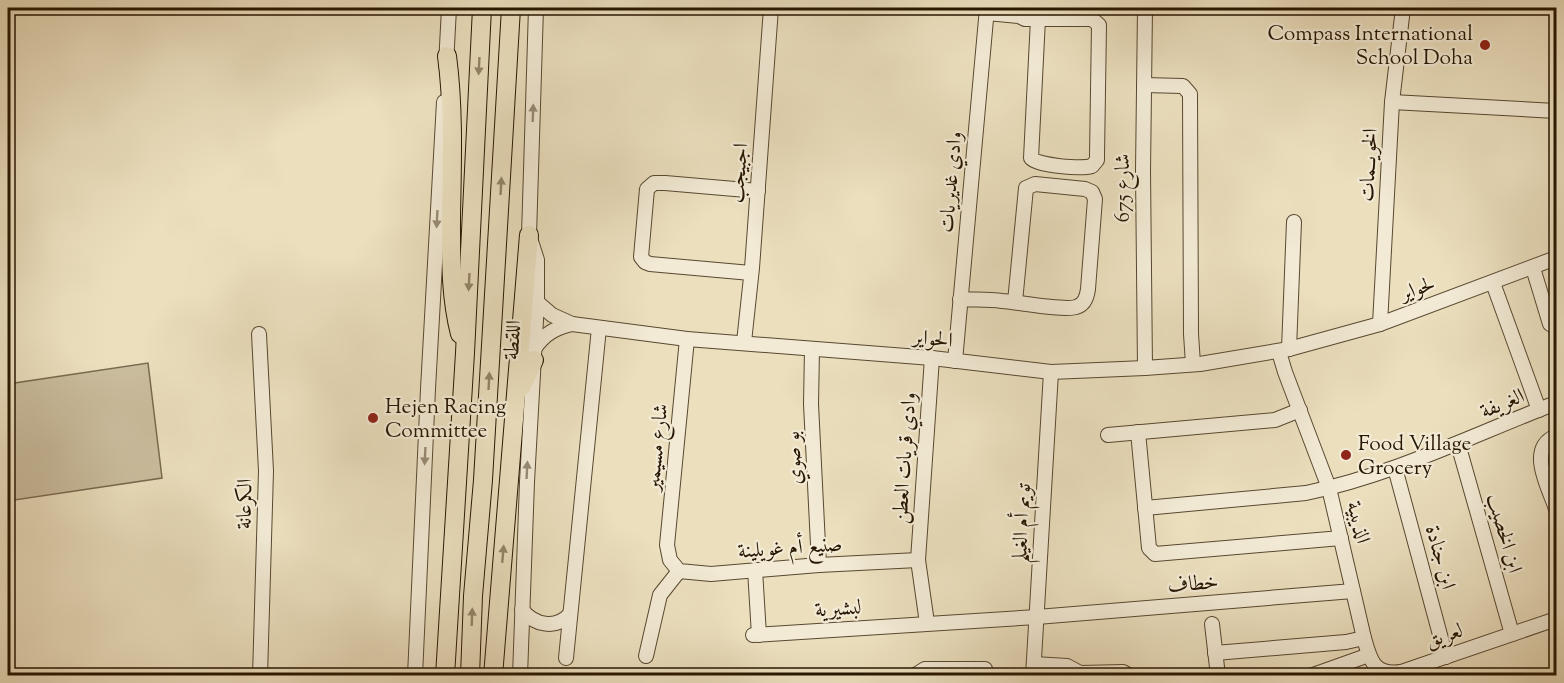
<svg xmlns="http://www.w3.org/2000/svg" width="1564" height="683" font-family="'Sorts Mill Goudy',Amiri,serif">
<rect width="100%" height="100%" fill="#ebdfbe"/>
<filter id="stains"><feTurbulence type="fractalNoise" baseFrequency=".00333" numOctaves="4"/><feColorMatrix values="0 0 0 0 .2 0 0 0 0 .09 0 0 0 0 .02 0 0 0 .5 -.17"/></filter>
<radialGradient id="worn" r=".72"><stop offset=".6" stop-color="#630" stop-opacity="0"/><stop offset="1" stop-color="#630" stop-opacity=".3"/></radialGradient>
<!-- pitch -->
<polygon fill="#cabd9e" stroke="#786a4f" stroke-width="1.5" points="148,363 162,478 8,501 8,384"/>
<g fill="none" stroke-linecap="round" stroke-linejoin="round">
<!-- minor casing -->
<g stroke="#584830" stroke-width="16">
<g id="minor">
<path d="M987 13 1019 16 1025 19H1092L1099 25 1097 156V160L1092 166C1081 169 1038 166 1031 158L1038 19"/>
<polyline points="446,65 449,8"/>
<polyline points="1144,85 1183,86 1190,94 1191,334 1193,364"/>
<polyline points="1392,102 1556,111"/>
<polyline points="1533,268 1550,324"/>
<polyline points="751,273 650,264 645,262 641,257 647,189 654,183 665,183 758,191"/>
<polyline points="1493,283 1539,410"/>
<path d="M960 299C973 300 988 299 1002 301 1017 302 1064 311 1076 307 1084 305 1087 297 1088 289L1095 199 1092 192 1085 189 1035 184 1026 188 1015 302"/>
<polyline points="537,302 552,315 572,324 687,339 932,358 1051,372 1145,368 1200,364 1289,349 1380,324 1556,258"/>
<polyline points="1380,324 1392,102 1403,8"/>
<polyline points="259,334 266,471 260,676"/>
<polyline points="687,339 667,545 670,560 679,571 711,574 819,565 918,560"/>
<polyline points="744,342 752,268 771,8"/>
<path d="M534 349C544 334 555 328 572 324"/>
<polyline points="812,349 811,404 819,565"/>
<polyline points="1289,349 1294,222"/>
<path d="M1279 352 1285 372 1329 488 1364 638C1370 660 1374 676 1401 672L1556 619"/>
<polyline points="955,361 987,8"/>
<polyline points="1145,368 1143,171 1145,8"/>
<polyline points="1138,432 1149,548 1155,554 1341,538"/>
<polyline points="1108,435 1275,420 1300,410"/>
<path d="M1556 436C1526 449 1549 487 1556 509"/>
<polyline points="1458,444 1512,634"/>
<polyline points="1395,468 1446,657"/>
<path d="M1145 508 1306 493C1393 475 1473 435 1556 403"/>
<polyline points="755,570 759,635"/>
<path d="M522 610C534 625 556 630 570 614"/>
<polyline points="927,623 918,560 932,358"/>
<polyline points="1212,624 1218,676"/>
<polyline points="753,635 1037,617 1353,591"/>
<polyline points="1215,653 1346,642 1364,638"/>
<polyline points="646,656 660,595 679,571"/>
<polyline points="566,658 599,328"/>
<polyline points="1034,664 1067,666 1080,673 1123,672 1130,676"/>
<polyline points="415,676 428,389 444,102"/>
<polyline points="520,676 527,482 537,302 537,260 529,235 536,8"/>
<polyline points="914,676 925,669 985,669"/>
<polyline points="1033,676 1051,372"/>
<polyline points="1310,676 1369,655"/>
</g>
</g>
<!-- major casing -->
<g stroke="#271600" stroke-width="20">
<g id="major">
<path d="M447 56C454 109 452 162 451 216 451 256 450 295 460 334"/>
<polyline points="521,387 534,360"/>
<polyline points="445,676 465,353 482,8"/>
<polyline points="470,676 473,596 483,480 511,8"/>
<polyline points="493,676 529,235"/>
</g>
</g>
<!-- minor -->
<use href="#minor" stroke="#f2ead5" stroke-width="14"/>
<!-- major -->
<use href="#major" stroke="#ebdfbe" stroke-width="18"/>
</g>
<!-- one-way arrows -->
<defs><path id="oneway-solid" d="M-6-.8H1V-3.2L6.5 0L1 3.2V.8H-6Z" transform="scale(1.5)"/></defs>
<g fill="#938568">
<use href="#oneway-solid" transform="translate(479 66) rotate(93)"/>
<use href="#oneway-solid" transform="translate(501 186) rotate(-87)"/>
<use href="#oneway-solid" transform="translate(469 282) rotate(93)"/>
<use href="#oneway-solid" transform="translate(489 381) rotate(-87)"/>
<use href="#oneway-solid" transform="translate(503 554) rotate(-85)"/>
<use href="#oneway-solid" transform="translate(472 617) rotate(-88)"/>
</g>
<g fill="#978b75">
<use href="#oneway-solid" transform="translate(533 113) rotate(-88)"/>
<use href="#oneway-solid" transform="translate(437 219) rotate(93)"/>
<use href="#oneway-solid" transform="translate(425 456) rotate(93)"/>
<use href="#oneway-solid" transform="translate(527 470) rotate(-87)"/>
</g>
<!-- markers -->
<g fill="#8f2418" stroke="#f2ead5" stroke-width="2">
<circle cx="1485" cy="45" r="6"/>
<circle cx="373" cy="418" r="6"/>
<circle cx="1346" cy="455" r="6"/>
</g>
<g text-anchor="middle" stroke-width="4.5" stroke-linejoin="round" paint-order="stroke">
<!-- poi labels -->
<g font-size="21" fill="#271600" stroke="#f2ead5" text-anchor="start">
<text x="1473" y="40" text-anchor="end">Compass International<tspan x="1473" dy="24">School Doha</tspan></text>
<text x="385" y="413">Hejen Racing<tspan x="385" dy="24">Committee</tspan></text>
<text x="1358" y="450">Food Village<tspan x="1358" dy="24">Grocery</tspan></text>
</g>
<!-- street labels -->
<g font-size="21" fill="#271600" stroke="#f2ead5">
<text transform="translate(1368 165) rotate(-87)" y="7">الخويــمات</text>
<text transform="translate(738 173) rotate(-85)" y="7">اجبيجب</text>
<text transform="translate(950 182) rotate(-85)" y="7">وادي غديريات</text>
<text transform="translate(1122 188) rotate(-90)" y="7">شارع 675</text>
<text transform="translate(1417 288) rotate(-20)" y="7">لحواير</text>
<text transform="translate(933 338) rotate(6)" y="7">الحواير</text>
<text transform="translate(512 340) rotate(-86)" y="7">اللقطة</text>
<text transform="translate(1502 403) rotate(-23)" y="7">الغريفة</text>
<text transform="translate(656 447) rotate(-84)" y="7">شارع مسيمير</text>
<text transform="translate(793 458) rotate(-93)" y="7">بو صوي</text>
<text transform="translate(904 458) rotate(-86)" y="7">وادي قريات العطن</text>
<text transform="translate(244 504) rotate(-89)" y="7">الكرعانة</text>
<text transform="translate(1359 522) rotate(76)" y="7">الذيبية</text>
<text transform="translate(1021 523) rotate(-87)" y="7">تويم أم الغيلم</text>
<text transform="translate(1505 533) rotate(74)" y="7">ابن الخصيب</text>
<text transform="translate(790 547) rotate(-4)" y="7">صنيع أم غويلينة</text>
<text transform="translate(1441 557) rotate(75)" y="7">ابن جنادة</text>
<text transform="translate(1193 583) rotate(-5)" y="7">خطاف</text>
<text transform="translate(838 608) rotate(-4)" y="7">لبشيرية</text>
<text transform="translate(1444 635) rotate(-19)" y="7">لعريق</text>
</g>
</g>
<!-- margin -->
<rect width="1564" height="683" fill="none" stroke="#ebdfbe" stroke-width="30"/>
<rect x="9" y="9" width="1546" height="665" fill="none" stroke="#271600" stroke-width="3"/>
<rect x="15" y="15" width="1534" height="653" fill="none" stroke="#271600" stroke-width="1.5"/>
<rect width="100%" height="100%" filter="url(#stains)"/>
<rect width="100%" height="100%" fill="url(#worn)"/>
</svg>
